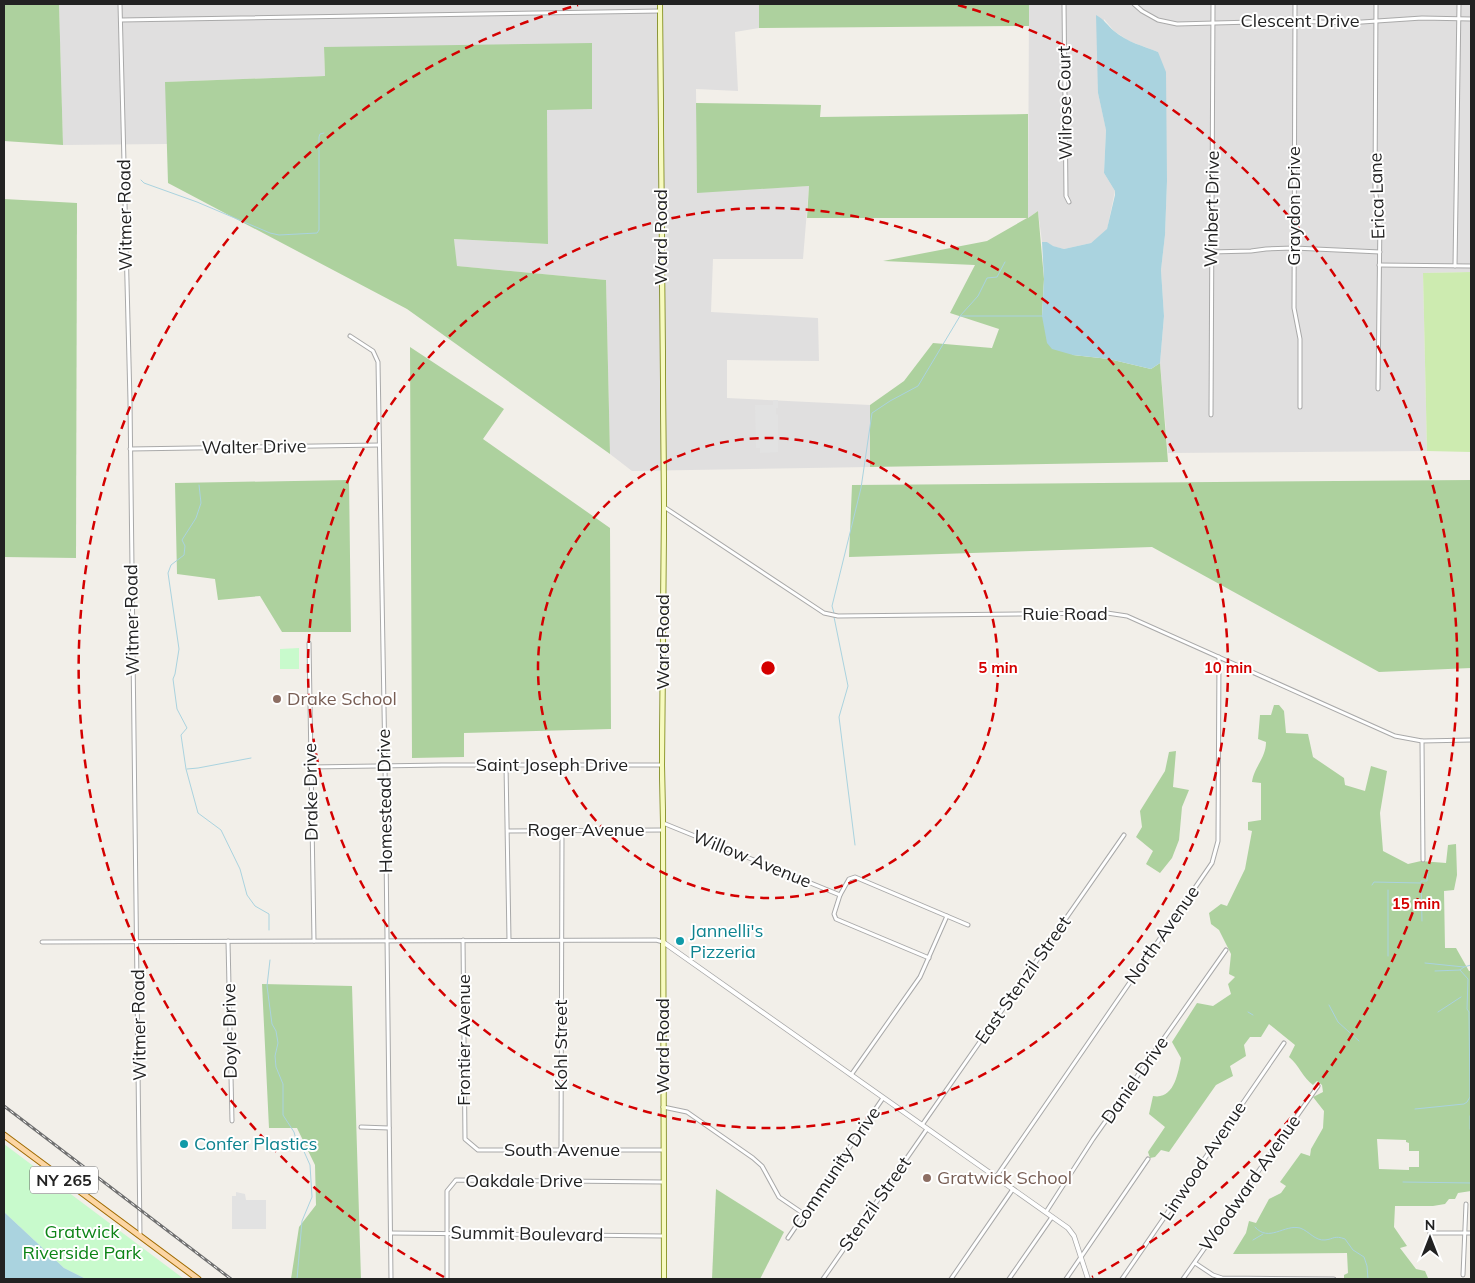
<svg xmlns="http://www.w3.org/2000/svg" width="1475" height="1283" font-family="Mulish,sans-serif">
<rect width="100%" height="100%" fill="#f2efe9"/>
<!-- residential -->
<g fill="#e0dfdf">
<polygon points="59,4 759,4 759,28 735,32 738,91 696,89 697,192 809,186 803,259 713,259 711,312 818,318 819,361 727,360 727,398 870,405 870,467 632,471 610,454 606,280 456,266 454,239 548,244 547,110 324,48 325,76 166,82 167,144 63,145"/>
<polygon points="1029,4 1471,4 1471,272 1423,273 1427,451 1168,453 1160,363 1164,316 1161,270 1165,235 1167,181 1158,52 1129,41 1114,31 1104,19 1098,93 1106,129 1104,173 1115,191 1107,230 1091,243 1064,249 1052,246 1047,242 1042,242 1038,211 1028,218"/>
</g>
<!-- grass -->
<polygon fill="#cdebb0" points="1471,272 1471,452 1427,451 1423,273"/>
<!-- forest -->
<g fill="#add19e" fill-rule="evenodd">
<polygon points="4,4 59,4 63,145 4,141"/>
<polygon points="759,4 1029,4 1029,26 759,28"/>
<polygon points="592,43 592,109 547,110 548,244 454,239 457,266 606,280 610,454 407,309 168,183 165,82 325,76 324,47"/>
<polygon points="696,103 821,105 820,117 1028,114 1028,218 1038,211 1044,279 1042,316 1073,355 1109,359 1151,369 1160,363 1168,462 870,467 870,405 904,381 933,343 992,348 999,329 950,313 975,265 883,261 987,241 1027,218 807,218 809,186 697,193"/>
<polygon points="4,199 77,203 76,558 4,557"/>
<polygon points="410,347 504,409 483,439 610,528 611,729 464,733 464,757 412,758"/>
<polygon points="349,480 351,632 282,632 260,596 218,600 215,579 177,574 175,483"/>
<polygon points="1471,480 1471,668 1379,672 1152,547 849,557 852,485"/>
<path d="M1274 705H1279L1284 711 1286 733 1308 734 1313 757 1344 778 1345 785 1365 791 1371 766 1387 771 1380 813 1383 851 1408 864 1421 861 1446 863 1448 845 1456 844 1457 875 1454 890 1444 891 1445 948H1456L1469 971H1471V1191L1458 1193 1455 1199H1449L1445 1204 1433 1206H1395L1394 1227 1407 1246 1400 1248 1416 1269 1425 1271 1428 1278 1425 1279H1344V1275L1348 1273 1347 1253 1233 1254 1246 1233 1249 1221 1256 1223 1269 1199 1281 1193 1286 1186 1280 1182 1301 1153 1310 1156 1311 1149 1323 1128 1324 1111 1313 1097 1323 1092 1322 1085 1317 1081 1313 1085C1303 1078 1299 1065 1289 1057L1295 1045 1269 1024 1261 1037H1250L1244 1045 1246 1056 1230 1066 1233 1076 1216 1085 1169 1152 1161 1150 1155 1157 1150 1158 1148 1152 1165 1127 1149 1114 1153 1096C1174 1100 1178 1073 1181 1058L1172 1042 1197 1003 1213 1006 1231 994 1228 984 1235 977 1229 974 1231 954 1219 930 1211 924 1209 913 1221 904 1227 906 1245 869 1252 831 1248 830V822L1261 820V783L1252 782C1254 767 1266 758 1266 742L1258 739 1260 715H1271ZM1377 1139 1406 1140V1142L1409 1143V1151H1419V1167H1409V1170L1379 1169Z"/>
<polygon points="1176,751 1173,787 1189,790 1182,807 1179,840 1172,858 1160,873 1146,864 1153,851 1136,837 1142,827 1140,811 1165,771 1169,752"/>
<polygon points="262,984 352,986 361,1279 291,1279 299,1227 316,1205 315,1165 297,1128 269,1128"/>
<polygon points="716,1189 784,1232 760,1279 712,1279"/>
</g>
<!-- park -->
<g fill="#c8facc">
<polygon points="299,648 299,669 280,669 280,649"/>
<polygon points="4,1144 184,1279 86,1279 64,1268 4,1212"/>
</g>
<!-- parking -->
<g fill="#e2e2e2">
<polygon points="773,400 778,400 778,408 776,408 776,414 778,415 778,452 760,453 760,448 756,448 755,405 773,405"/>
<polygon points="236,1192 245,1194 246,1200 266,1200 266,1229 232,1229 232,1196 236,1196"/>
</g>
<!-- water -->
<g fill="#aad3df">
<path d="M1096 15C1104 19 1108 26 1114 31 1127 42 1143 46 1158 52L1166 72 1167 181 1165 235 1161 270 1164 316 1160 363 1151 369 1109 359 1073 355 1052 349 1047 343 1042 316 1044 279 1042 242H1047L1053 246 1064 249 1091 243 1107 229 1115 195V191L1104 173 1106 130 1098 93Z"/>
<polygon points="4,1212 64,1268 86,1279 4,1279"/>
</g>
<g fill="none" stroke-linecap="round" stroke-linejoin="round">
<!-- stream -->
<g stroke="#aad3df" stroke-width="1">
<polyline points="141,180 144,183 197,202 270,233 279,235 317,233 319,230 319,137 320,134 324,133"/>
<polyline points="961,316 1042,316"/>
<polyline points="199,485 201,503 196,518 182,540 185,546 184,555 171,565 168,573 179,649 175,674 173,679 177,709 187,728 181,735 186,769 198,813 221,830 240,869 247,895 255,906 269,914 269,930"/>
<polyline points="834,613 832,606 861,488 872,413 890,401 918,386 960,316 978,296 987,278 997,277 1005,262"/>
<polyline points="834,617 848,686 839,717 855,845"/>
<polyline points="187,769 198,768 251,758"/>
<polyline points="1372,885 1374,882 1420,883"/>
<polyline points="1388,890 1388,956"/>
<polyline points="1422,921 1421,881 1427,881 1428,869"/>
<polyline points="270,960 267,986 272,1024 276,1031 278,1043 275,1056 276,1067 283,1084 283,1115 294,1132 297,1143 302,1147 310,1165 312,1197 302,1221 297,1279"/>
<polyline points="1425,963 1464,967"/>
<polyline points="1435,971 1460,970 1464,967 1471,965"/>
<polyline points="1329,1005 1338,1022 1359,1041"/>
<polyline points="1248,1012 1253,1015"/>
<polyline points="1438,1012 1461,997"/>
<polyline points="1415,1109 1464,1104 1467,1102 1470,1097 1469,1012 1467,1009 1468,979 1460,970"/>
<polyline points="1470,1129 1470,1116 1471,1114"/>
<polyline points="1403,1182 1471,1183"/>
<path d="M1255 1227C1269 1243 1284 1224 1300 1228 1309 1231 1315 1241 1325 1240 1334 1239 1334 1235 1345 1239L1353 1250 1364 1257 1367 1266 1368 1279"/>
<polyline points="1253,1240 1263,1234"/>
</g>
<!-- minor casing -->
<g stroke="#a9a9a9" stroke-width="5">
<g id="minor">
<polyline points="120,4 130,401 140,1236"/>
<polyline points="1064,4 1066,196 1069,202"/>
<polyline points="1134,4 1142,11 1158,20 1177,24 1295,21 1347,23 1422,18 1471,19"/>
<polyline points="1295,4 1294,308 1300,339 1300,407"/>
<polyline points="1376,4 1375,189 1380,218 1378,389"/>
<polyline points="121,20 660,11"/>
<polyline points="1211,252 1251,251 1266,249 1294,248 1380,252"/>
<polyline points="1379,265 1471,266"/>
<polyline points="1455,266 1459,4"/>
<polyline points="350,336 373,351 378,362 385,765 391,1279"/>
<polyline points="1211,415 1213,4"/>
<polyline points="130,449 379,445"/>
<polyline points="664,507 824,613 838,616 1107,613 1127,616 1395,736 1422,741 1471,740"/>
<polyline points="309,643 314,941"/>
<polyline points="1422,741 1423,860"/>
<polyline points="506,765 509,940"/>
<polyline points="311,767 442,765 662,765"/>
<polyline points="663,823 840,895"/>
<polyline points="508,831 663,830"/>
<polyline points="463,940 465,1139 478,1150 663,1150"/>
<polyline points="228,941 232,1121"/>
<polyline points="42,942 656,940 663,942"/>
<polyline points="929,958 836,919 834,914 840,895 849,879 855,877 968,925"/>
<polyline points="851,1075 920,977 947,916"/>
<polyline points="663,1107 687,1112 753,1158 762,1166 779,1197 804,1214"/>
<polyline points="922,1125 1124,835"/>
<polyline points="361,1127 389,1128"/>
<polyline points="561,1149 562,831"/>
<polyline points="996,1177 1212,863 1218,841 1219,657"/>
<polyline points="1046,1212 1093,1139 1226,950"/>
<polyline points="391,1233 664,1236"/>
<polyline points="1430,1233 1471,1233"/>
<polyline points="788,1238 883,1098"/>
<polyline points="1195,1263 1213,1275 1222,1278 1334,1279"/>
<polyline points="1463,1275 1466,1204"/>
<polyline points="447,1279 447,1191 456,1180 663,1182"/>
<polyline points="823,1279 927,1129"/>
<polyline points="951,1279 1013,1189"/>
<polyline points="1009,1279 1052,1217"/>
<polyline points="1066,1279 1148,1159"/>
<polyline points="1122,1279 1284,1043"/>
<polyline points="1183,1279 1318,1086"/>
</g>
</g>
<!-- tertiary casing -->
<g stroke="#a9a9a9" stroke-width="5.5">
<polyline id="tertiary" points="663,942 1068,1228 1074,1236 1088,1279"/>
</g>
<!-- secondary casing -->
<g stroke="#707d05" stroke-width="6">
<polyline id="secondary" points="660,4 664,507 662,765 663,823 664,1279"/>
</g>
<!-- primary casing -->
<g stroke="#a06b00" stroke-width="7">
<polyline id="primary" points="4,1135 198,1279"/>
</g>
<!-- minor -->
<use href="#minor" stroke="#fff" stroke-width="3"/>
<!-- tertiary -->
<use href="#tertiary" stroke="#fff" stroke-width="4"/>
<!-- secondary -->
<use href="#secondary" stroke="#f7fabf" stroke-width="4.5"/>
<!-- primary -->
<use href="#primary" stroke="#fcd6a4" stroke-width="5"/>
<!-- rail casing -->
<g stroke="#707070" stroke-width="3">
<polyline id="rail" points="4,1106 231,1279"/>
</g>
<!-- rail -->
<use href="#rail" stroke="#fff" stroke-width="1" stroke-dasharray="4" stroke-linecap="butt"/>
</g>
<!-- distance rings -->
<g fill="none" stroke="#d40000" stroke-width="2.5" stroke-dasharray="9 6">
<circle cx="768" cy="668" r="230"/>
<circle cx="768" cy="668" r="460"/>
<path d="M444 1277A690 690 0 0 1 578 5M958 5A690 690 0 0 1 1092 1277"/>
</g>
<!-- markers -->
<g fill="#8d6e63" stroke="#fff" stroke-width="2">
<circle cx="277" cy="699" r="5"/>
<circle cx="927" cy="1178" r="5"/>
</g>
<g fill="#0f9aa8" stroke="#fff" stroke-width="2">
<circle cx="680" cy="941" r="5"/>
<circle cx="184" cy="1144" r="5"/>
</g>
<g text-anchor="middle" stroke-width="4" stroke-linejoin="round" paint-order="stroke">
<!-- shield labels -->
<rect fill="#fff" stroke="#646464" stroke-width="1" x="30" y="1166.5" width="68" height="27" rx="4"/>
<g font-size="16" font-weight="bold" fill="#222">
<text x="64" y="1186">NY 265</text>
</g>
<!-- street labels -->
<g font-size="18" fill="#222" stroke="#fff">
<text x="1300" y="27">Clescent Drive</text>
<text transform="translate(1065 103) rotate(-91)" y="6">Wilrose Court</text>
<text transform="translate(1377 196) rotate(-92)" y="6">Erica Lane</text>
<text transform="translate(1294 206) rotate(-90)" y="6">Graydon Drive</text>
<text transform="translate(1212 209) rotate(-89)" y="6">Winbert Drive</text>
<text transform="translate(125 215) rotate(-91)" y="6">Witmer Road</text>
<text transform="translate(661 237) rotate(-90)" y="6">Ward Road</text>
<text transform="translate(254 447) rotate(-1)" y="6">Walter Drive</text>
<text x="1065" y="620">Ruie Road</text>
<text transform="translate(132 620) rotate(-91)" y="6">Witmer Road</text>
<text transform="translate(663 642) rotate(-90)" y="6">Ward Road</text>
<text x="552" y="771">Saint Joseph Drive</text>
<text transform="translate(311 792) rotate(-91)" y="6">Drake Drive</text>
<text transform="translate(385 801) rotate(-91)" y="6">Homestead Drive</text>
<text x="586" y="836">Roger Avenue</text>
<text transform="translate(752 859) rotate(22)" y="6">Willow Avenue</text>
<text transform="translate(1162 935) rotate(-55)" y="6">North Avenue</text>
<text transform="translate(1023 980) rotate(-55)" y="6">East Stenzil Street</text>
<text transform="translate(139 1025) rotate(-91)" y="6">Witmer Road</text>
<text transform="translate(230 1031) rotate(-91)" y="6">Doyle Drive</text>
<text transform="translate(464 1040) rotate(-90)" y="6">Frontier Avenue</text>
<text transform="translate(561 1045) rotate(-90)" y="6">Kohl Street</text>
<text transform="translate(663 1046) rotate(-90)" y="6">Ward Road</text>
<text transform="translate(1135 1080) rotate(-55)" y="6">Daniel Drive</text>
<text x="562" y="1156">South Avenue</text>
<text transform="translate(1203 1161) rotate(-56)" y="6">Linwood Avenue</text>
<text transform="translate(836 1168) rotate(-56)" y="6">Community Drive</text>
<text x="524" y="1187">Oakdale Drive</text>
<text transform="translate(1250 1183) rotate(-55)" y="6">Woodward Avenue</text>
<text transform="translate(875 1204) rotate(-55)" y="6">Stenzil Street</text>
<text transform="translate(527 1234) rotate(1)" y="6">Summit Boulevard</text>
</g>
<!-- education labels -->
<g font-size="18" fill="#785e54" stroke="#fff" text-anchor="start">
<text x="287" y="705">Drake School</text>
<text x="937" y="1184">Gratwick School</text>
</g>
<!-- culture labels -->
<g font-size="18" fill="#0d838f" stroke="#fff" text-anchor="start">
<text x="690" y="937">Jannelli's<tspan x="690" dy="21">Pizzeria</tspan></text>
<text x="194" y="1150">Confer Plastics</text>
</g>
<!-- park labels -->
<g font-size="18" fill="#0c8416" stroke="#fff">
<text x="82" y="1238">Gratwick<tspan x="82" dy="21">Riverside Park</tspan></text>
</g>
</g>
<circle cx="768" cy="668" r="8" fill="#d40000" stroke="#fff" stroke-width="2.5"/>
<g font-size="15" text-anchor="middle" font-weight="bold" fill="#d40000" stroke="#fff" stroke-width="4" stroke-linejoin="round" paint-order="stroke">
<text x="998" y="673">5 min</text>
<text x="1228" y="673">10 min</text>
<text x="1416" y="909">15 min</text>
</g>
<!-- border -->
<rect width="1475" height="1283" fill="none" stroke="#222222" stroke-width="10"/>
<!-- north arrow -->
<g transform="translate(1430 1238)" stroke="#ffffff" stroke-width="4" paint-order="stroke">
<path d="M0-4L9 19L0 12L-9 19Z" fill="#222222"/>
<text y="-8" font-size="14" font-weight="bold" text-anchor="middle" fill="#222222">N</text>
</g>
</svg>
